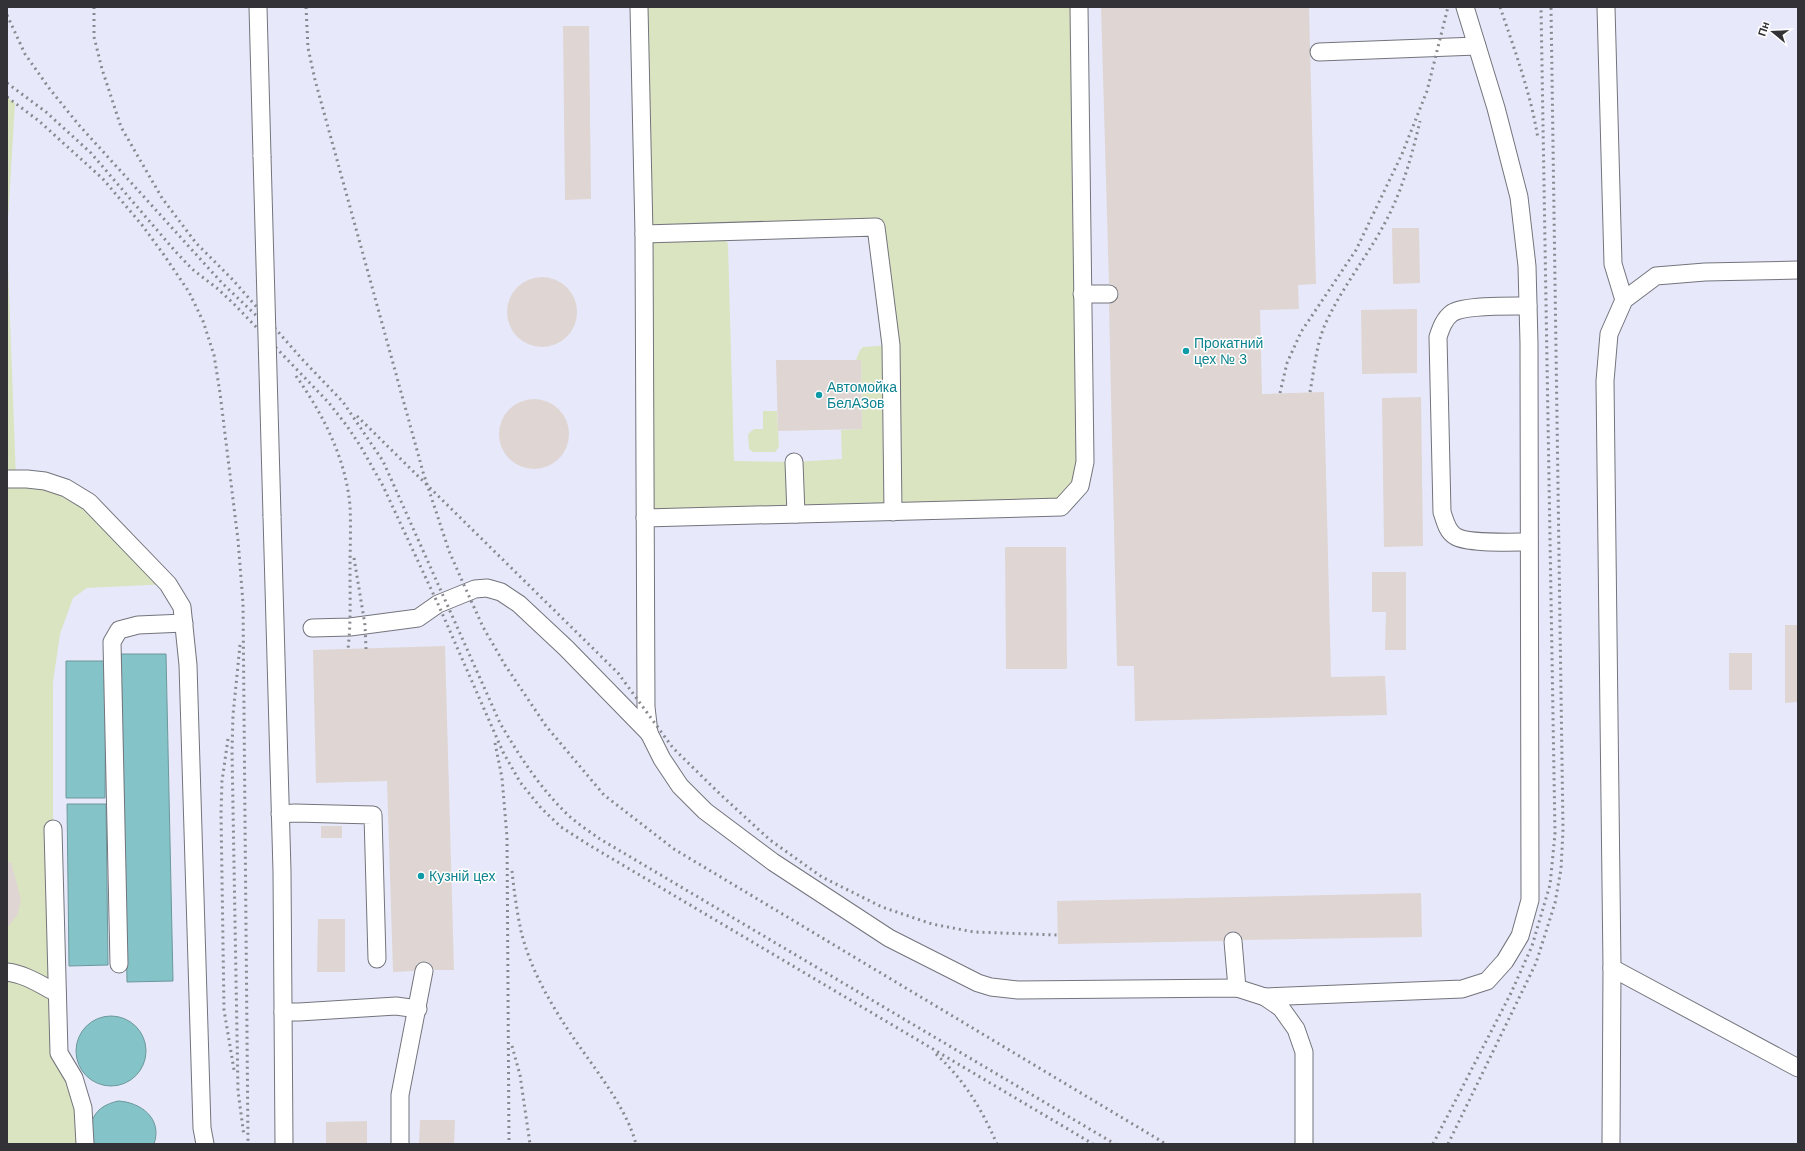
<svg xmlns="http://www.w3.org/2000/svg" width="1805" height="1151" font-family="Helvetica,sans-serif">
<rect width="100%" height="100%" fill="#f4f5ff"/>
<!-- built -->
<rect fill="#e7e9fa" x="7" y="7" width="1791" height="1137"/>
<!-- green -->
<g fill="#dae4c1" fill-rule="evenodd">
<path d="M639 7H1077L1085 462 1061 507 645 518ZM876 227 891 345 863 347 860 350 856 360H861L862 429 841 430 842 459 794 462 734 461 728 244 725 239Z"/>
<polygon points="7,97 15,103 7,237 16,479 66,488 168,584 87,588 73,598 60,634 53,682 53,829 57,1009 85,1144 7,1144"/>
<polygon points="763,411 777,411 779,447 775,452 753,452 749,449 748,434 754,429 763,429"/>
</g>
<!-- water -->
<g fill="#84c3c8" stroke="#6c989c">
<polygon points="121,654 166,654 173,981 127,982"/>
<polygon points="66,661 106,661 105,798 66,798"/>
<polygon points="67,804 106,804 108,965 69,966"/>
<circle cx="111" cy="1051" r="35"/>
<path d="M118 1101C140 1102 163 1118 154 1144H90C89 1121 93 1107 118 1101Z"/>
</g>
<!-- building -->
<g fill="#dfd5d2">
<polygon points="1101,7 1309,7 1316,284 1298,285 1299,309 1260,310 1262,394 1324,392 1331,677 1385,676 1387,715 1135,721 1134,666 1117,666 1109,304 1117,299 1119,294 1114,286 1109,284"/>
<polygon points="563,26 589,26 591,199 565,200"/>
<polygon points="1392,228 1419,228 1420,283 1393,284"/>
<circle cx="542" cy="312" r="35"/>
<polygon points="1417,309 1417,373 1362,374 1361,310"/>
<polygon points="776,360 861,360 862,429 778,431"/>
<polygon points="1421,397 1423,546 1384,547 1382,398"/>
<circle cx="534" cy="434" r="35"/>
<polygon points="1005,547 1066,547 1067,669 1006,669"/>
<polygon points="1372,572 1406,572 1406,650 1385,650 1386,612 1372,612"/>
<polygon points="1785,625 1798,625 1798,702 1785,703"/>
<polygon points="445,646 454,970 434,970 431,964 426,961 417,964 414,971 393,972 387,781 316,783 313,650"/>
<rect x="1729" y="653" width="23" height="37"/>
<rect x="321" y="826" width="21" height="12"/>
<polygon points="11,862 21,899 18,914 7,928 7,863"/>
<polygon points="1421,893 1422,937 1243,940 1241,935 1233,931 1227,933 1223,941 1058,944 1057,901"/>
<polygon points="318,919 345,919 345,972 317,972"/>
<polygon points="420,1120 455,1120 454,1144 419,1144"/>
<polygon points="367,1121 367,1144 326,1144 326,1122"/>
</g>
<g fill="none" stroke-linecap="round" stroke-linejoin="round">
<!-- minor casing -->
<g stroke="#73747c" stroke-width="19">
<g id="minor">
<polyline points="258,7 262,156"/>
<polyline points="639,7 644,234 646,707 649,733 662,759 680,786 705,811 773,862 889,938 978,983 991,987 1018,990 1237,988 1265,997 1281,1008 1296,1029 1304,1052 1304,1144"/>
<polyline points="1606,7 1613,264 1624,300"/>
<polyline points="1319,52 1477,46"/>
<polyline points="644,234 876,227 891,345 893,512"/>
<polyline points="1082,294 1109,294"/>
<path d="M1528 306C1512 306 1464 305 1452 313 1444 319 1441 328 1438 337L1442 512C1445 521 1447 531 1455 536 1466 544 1514 542 1529 542"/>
<polyline points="794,462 796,514"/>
<polyline points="7,479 27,479 45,481 66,488 89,502 168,584 182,607 188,665 202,1128 205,1144"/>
<polyline points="272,516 282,871 284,1144"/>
<polyline points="645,518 1061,507 1080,486 1085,462 1079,7"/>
<polyline points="312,628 350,627 418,618 438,604 475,589 487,588 501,592 519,604 566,648 649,733"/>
<polyline points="280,814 295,813 373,815 377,959"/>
<polyline points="53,829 59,1053 74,1078 83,1108 85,1144"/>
<polyline points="1233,941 1237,988"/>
<polyline points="119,964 112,642 119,630 138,625 184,623"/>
<polyline points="1612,968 1798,1068"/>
<path d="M7 972C25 974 41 985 57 993"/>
<polyline points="1265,997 1462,989 1487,981 1505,961 1520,936 1530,900 1529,343 1527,266 1519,197 1496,108 1465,7"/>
<polyline points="283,1012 299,1012 396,1006 418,1009"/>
<polyline points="400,1144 400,1095 424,971"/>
<polyline points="1611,1144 1612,968 1605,381 1609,334 1624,300 1656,276 1705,272 1798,270"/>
</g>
</g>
<!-- minor -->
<use href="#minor" stroke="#fff" stroke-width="17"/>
<!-- rail -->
<g stroke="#898990" stroke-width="3" stroke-dasharray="2 4" stroke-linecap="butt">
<path d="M94 7V37L102 69 121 127 162 198 196 243 233 280 301 358 343 402 383 461 500 723C520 757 540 788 568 815 578 824 590 832 600 839L1115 1144"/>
<polyline points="306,7 308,48 315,80 423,472 449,551 464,585 483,627 505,665 546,726 604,795 674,849 1166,1144"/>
<path d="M1500 7C1515 51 1531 94 1538 139"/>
<polyline points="7,15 25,54 49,88 78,124 222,283 262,321"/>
<polyline points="7,83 46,112 91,153 175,251 192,269 218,289 235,305 329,403 347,426 361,447 383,486 438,604 503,752 520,782 541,808 561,827 589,845 1093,1144"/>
<polyline points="7,97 39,121 103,179 142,225 164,255 189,292 203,321 214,355 220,393 238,540 243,603 248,1144"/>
<path d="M296 376C323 414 346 459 350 506 351 527 350 549 350 570 350 597 351 623 348 649"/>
<path d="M1310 392C1314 371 1316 347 1324 327 1341 288 1368 256 1387 219 1403 188 1412 155 1420 121"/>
<polyline points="1280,393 1287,363 1301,332 1356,250 1402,154 1427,91 1448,7"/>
<polyline points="357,416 618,673 673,748 720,794 770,840 822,877 882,907 932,924 974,932 1058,935"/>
<polyline points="354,558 365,625 366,649"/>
<polyline points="240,645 233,715 232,750 238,1091 244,1136"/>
<polyline points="228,739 222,781 221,813 224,1010 234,1070"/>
<polyline points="495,743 502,778 507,837 509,1144"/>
<path d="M512 871C514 891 517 912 521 931 529 964 545 994 563 1022 586 1059 625 1102 636 1144"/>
<polyline points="512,1046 520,1075 530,1144"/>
<path d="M936 1054C965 1081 981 1108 997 1144"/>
<polyline points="1433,1144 1511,993 1532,946 1550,885 1555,834 1541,7"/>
<polyline points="1448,1144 1536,963 1555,903 1561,869 1563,830 1551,7"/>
</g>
<!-- minor-bridge casing -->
<g stroke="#73747c" stroke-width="19" stroke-linecap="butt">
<polyline id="minor-bridge" points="262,156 272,516"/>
</g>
<!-- minor-bridge -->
<use href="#minor-bridge" stroke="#fff" stroke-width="17"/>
</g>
<!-- markers -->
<g fill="#0f9aa8" stroke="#fff" stroke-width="1.5">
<circle cx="1186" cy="351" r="4"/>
<circle cx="819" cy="395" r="4"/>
<circle cx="421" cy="876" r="4"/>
</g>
<g text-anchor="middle" stroke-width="3" stroke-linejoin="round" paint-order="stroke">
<!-- culture labels -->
<g font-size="14" fill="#0d838f" stroke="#fff" text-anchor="start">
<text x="1194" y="348">Прокатний<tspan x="1194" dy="16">цех № 3</tspan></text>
<text x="827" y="392">Автомойка<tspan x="827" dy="16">БелАЗов</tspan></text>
<text x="429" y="881">Кузній цех</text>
</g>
</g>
<!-- border -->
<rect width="1805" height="1151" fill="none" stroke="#333337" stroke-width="16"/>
<!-- north arrow -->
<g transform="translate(1773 32) rotate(288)" stroke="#ffffff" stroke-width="3" paint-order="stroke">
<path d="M0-3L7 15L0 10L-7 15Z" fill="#333337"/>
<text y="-6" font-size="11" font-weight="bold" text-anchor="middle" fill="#333337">Пн</text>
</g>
</svg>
